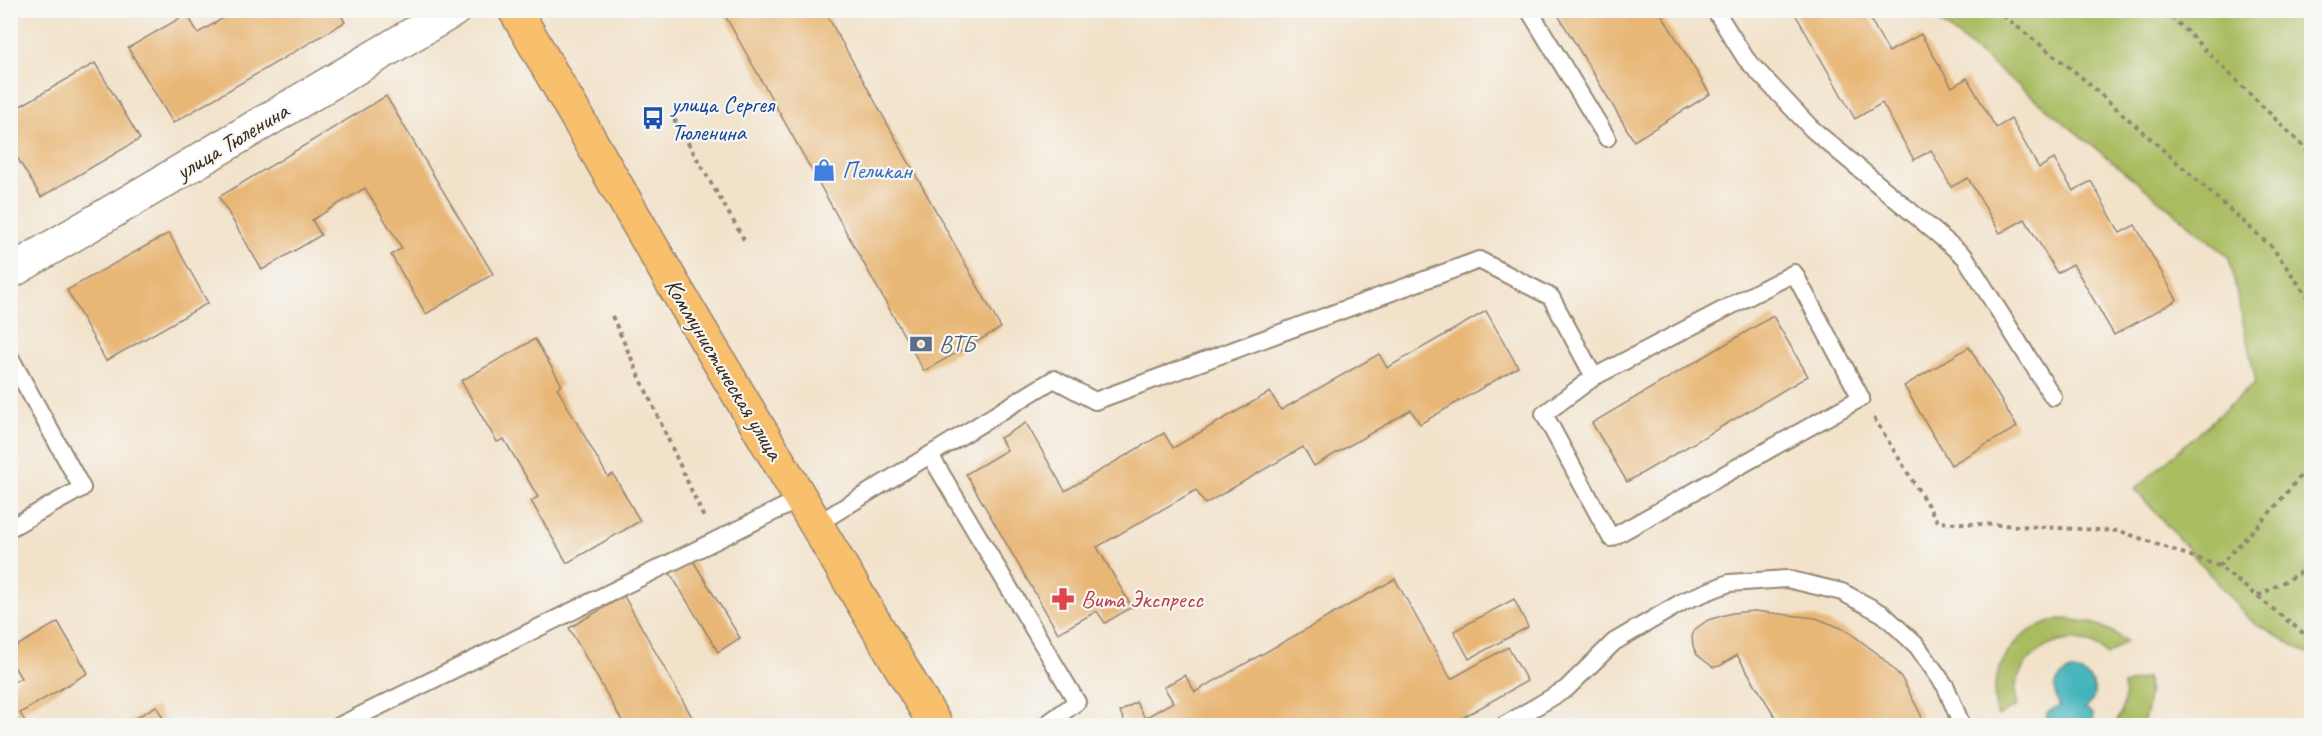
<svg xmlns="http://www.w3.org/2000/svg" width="2322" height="736" font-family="Caveat,sans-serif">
<rect width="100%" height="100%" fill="#f6f6f2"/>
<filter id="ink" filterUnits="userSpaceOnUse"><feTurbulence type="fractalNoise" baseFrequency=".0167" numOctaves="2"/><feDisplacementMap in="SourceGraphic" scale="12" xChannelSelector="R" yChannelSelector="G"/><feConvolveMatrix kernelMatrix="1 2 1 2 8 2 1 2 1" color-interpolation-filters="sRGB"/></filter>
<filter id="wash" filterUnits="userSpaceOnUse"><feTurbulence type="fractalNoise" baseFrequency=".008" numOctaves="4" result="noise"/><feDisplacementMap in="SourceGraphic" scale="24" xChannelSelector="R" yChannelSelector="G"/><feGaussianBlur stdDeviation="1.35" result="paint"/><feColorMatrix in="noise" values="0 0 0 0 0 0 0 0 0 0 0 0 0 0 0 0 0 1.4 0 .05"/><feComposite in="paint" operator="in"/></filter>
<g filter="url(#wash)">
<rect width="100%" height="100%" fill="#f2e2ca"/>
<!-- green -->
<g fill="#a9bc60" stroke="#72733f" stroke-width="1.5">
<polygon points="1927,11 2311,11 2311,656 2250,620 2135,489 2256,382 2229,257"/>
<path d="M2059 619C2089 620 2102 624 2126 641L2107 655C2073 617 2004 657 2017 706L1998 716C1986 683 2006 642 2037 627 2044 624 2052 622 2059 619Z"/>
<path d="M2146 677C2151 693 2148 710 2142 725H2115C2123 712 2126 700 2124 685Z"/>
</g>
<!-- water -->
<path fill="#43b3bb" stroke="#3f6e6c" stroke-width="1.5" d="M2070 671C2093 670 2103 695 2085 709L2093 714 2094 724 2045 725 2047 713 2060 705C2051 691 2054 678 2070 671Z"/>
<g id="blocks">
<!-- building -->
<g fill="#e8b675">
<polygon points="237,10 338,10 345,22 173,123 128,48 187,14 198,33"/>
<polygon points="722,10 824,10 1001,328 924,371"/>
<polygon points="1555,10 1659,10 1710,94 1634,141"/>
<polygon points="1793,10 1865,10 1889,52 1921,34 1952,87 1967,78 1996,128 2011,119 2039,168 2054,159 2073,191 2091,181 2120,233 2135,225 2177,300 2114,335 2073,264 2057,273 2025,219 2000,233 1968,178 1951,187 1931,150 1914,160 1882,103 1855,119"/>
<polygon points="95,63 140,139 41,197 10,146 10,112"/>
<polygon points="386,96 493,274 426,314 391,255 402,248 365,188 312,220 321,235 262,270 219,197"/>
<polygon points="169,233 208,303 106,361 67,290"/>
<polygon points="1486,311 1518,367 1420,424 1411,410 1314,466 1303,447 1205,504 1196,490 1097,547 1132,607 1105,623 1097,611 1058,633 966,474 1007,450 1000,438 1026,423 1065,491 1164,433 1173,448 1270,392 1281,410 1379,354 1387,368"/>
<polygon points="1773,316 1808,376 1627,482 1592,423"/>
<polygon points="535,339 562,385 557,388 608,477 613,474 640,521 567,563 531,501 538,497 504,439 497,442 461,381"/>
<polygon points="1969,347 2017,427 1951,465 1904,386"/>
<polygon points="692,559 740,638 718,652 670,573"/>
<polygon points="1395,579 1451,679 1508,647 1527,681 1448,726 1127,726 1120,712 1136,702 1145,718 1173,702 1164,687 1185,675 1195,692"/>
<polygon points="624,596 697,726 625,726 569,628"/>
<polygon points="1514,599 1528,627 1469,659 1454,631"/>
<polygon points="1754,611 1816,618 1846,630 1878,654 1901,677 1921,715 1923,726 1781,726 1737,655 1720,666 1713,667 1697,655 1693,646 1692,637 1694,630 1708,620 1732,613"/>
<polygon points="58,622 88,673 20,713 28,726 10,726 10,684 21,678 10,660 10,650"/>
<polygon points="156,706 168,726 122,726"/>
</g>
</g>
</g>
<g filter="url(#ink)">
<use href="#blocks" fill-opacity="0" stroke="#968674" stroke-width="1.5"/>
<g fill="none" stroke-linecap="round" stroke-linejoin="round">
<!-- service casing -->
<g stroke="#968674" stroke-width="20">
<g id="service">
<polyline points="1529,10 1607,138"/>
<polyline points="1715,10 1746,59 1812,129 1965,257 2053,397"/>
<polyline points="10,357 82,488 10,528"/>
<polyline points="930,455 1077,702 1044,726"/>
<polyline points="817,524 1054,379 1095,401 1479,260 1551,297 1594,377 1794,273 1861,398 1611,538 1544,414 1594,377"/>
<polyline points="339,726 802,498"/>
<polyline points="1503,726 1566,689 1614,642 1684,601 1729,583 1787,579 1842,592 1883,614 1917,646 1946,687 1962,726"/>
</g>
</g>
<!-- minor casing -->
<g stroke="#968674" stroke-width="36">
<polyline id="minor" points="10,272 454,10"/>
</g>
<!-- primary casing -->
<g stroke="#968674" stroke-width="36">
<polyline id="primary" points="515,10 673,284 936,726"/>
</g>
<!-- path -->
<g stroke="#968674" stroke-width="4" stroke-dasharray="4.5 4.5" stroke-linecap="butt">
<polyline points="1996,10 2079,75 2272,247 2312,303"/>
<polyline points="2165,10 2312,155"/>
<polyline points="674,119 746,243"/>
<polyline points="612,316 705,520"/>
<polyline points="1874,418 1938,522 2120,531 2219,566 2312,640"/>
<polyline points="2219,566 2274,508 2312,462"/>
<polyline points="2258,596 2312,566"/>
</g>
<!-- service -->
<use href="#service" stroke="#fff" stroke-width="16"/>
<!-- minor -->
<use href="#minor" stroke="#fff" stroke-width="33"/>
<!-- primary -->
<use href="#primary" stroke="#f8bf6c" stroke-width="33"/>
</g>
</g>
<!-- icons -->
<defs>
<g id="bus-bare" transform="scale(1.8)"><path d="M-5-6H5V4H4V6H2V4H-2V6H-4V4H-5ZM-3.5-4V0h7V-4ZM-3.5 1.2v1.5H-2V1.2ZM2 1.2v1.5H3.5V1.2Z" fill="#1a4fb4" stroke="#f6f6f2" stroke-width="2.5" paint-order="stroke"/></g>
<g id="shop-bare" transform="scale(1.8)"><path d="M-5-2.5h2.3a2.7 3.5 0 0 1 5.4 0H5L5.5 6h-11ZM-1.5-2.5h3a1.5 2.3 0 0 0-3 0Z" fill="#3f7fe0" stroke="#f6f6f2" stroke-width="2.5" paint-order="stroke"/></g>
<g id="bank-bare" transform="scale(1.8)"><path d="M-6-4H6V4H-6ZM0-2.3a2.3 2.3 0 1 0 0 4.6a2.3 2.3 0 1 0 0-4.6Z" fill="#5c6f8a" stroke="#f6f6f2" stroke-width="2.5" paint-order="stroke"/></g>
<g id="pharmacy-bare" transform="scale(1.8)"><path d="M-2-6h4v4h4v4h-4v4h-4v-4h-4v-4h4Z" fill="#e0444e" stroke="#f6f6f2" stroke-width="2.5" paint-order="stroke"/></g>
</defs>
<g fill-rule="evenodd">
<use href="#bus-bare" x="653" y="118"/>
<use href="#shop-bare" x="824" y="170"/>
<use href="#bank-bare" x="921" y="344"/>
<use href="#pharmacy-bare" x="1063" y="599"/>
</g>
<g text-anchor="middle" stroke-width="4.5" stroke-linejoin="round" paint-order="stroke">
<!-- transit labels -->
<g font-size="24" fill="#164399" stroke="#f6f6f2" text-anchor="start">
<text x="671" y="112">улица Сергея<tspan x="671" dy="28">Тюленина</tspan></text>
</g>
<!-- street labels -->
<g font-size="24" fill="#3b2a1e" stroke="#f6f6f2">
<text transform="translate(232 141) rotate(-31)" y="8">улица Тюленина</text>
<text transform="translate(724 369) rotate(59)" y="8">Коммунистическая улица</text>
</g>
<!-- shop labels -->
<g font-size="24" fill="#366cbe" stroke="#f6f6f2" text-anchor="start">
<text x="842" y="178">Пеликан</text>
</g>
<!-- service labels -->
<g font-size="24" fill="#4e5e75" stroke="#f6f6f2" text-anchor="start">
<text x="939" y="352">ВТБ</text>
</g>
<!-- health labels -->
<g font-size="24" fill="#be3a42" stroke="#f6f6f2" text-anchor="start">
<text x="1081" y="607">Вита Экспресс</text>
</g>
</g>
<!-- margin -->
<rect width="2322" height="736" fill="none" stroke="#f6f6f2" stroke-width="36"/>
</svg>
